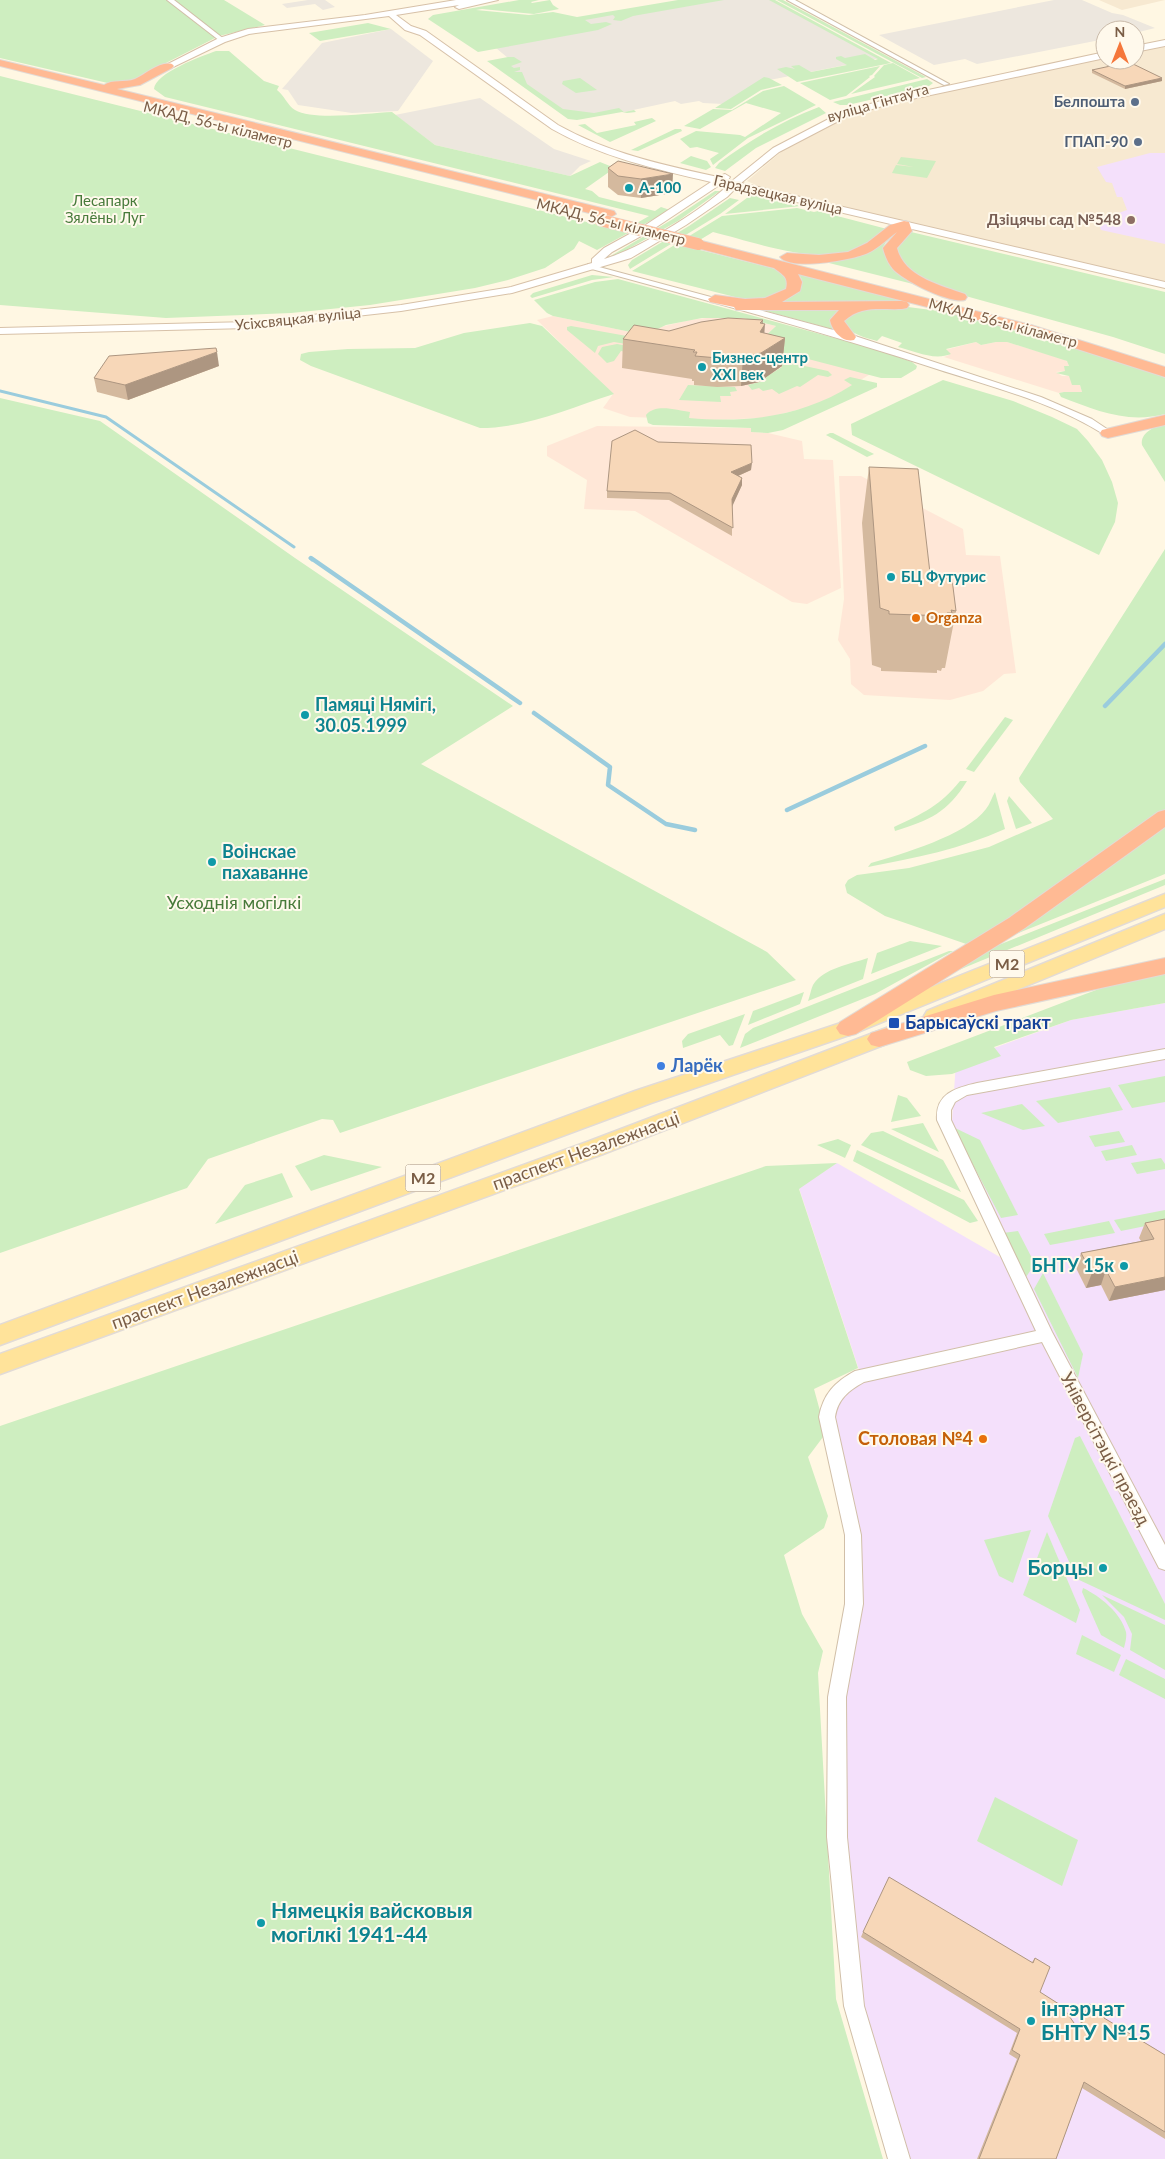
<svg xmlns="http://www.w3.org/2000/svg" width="1165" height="2159" font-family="Lato,sans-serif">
<rect width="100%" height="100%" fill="#fff7e3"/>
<!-- residential -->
<g fill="#f7e9d1">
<polygon points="1099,0 1165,0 1122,10"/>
<polygon points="1165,45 1165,282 919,226 765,189 747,181 788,146 848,115 902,100 1105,57 1105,60 1135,60 1135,51"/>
</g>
<!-- commercial -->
<g fill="#ffe7d7">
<polygon points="553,316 645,335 657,328 689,320 716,317 743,318 776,326 760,341 763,345 872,373 833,397 813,406 765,418 712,420 630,417 603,408 613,394 537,320"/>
<polygon points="976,342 981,345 996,342 1007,342 1063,359 1068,362 1069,367 1065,371 1056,372 1062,376 1069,376 1080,385 1082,392 1064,392 1059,393 944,357 949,355 945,350"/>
<polygon points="597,426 752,428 752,432 768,433 802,441 804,459 833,460 841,588 807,604 792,602 635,511 584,509 587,480 547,456 547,446"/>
<polygon points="839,476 861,476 963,529 966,555 1000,556 1016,673 1004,674 983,691 950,700 864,695 851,684 850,659 838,640 844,599"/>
</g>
<!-- industrial -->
<g fill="#ede7de">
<polygon points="308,0 325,0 335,7 323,10 315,4 287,8 282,4"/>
<polygon points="716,0 773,0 881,58 759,82 723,104 703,103 699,101 681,104 675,101 624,112 620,109 581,118 570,116 492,61 508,58 496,48 579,18"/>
<polygon points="1054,0 1082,0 1112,13 1123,15 1155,28 1135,33 1135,30 1105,30 1105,39 977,64 965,59 934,65 879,35"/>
<polygon points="391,29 433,61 398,111 352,113 298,105 288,90 282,89 322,43"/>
<polygon points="480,98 554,149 591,161 580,166 570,176 435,145 395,115"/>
</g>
<!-- education -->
<g fill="#f4e0fb">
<polygon points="1150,153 1165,153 1165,244 1101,230 1096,216 1110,216 1127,210 1122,197 1117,197 1112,183 1106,182 1097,167"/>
<polygon points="1165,1003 1165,2159 901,2159 854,2006 837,1837 853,1535 827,1417 861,1376 799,1188 837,1163 1012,1264 951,1135 956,1062 1071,1020"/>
</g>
<!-- green -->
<g fill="#ceeec0">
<polygon points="0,0 224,0 265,25 219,36 158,67 138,81 112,84 0,58"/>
<polygon points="519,0 539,0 531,2 532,3 550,0 553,5 559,9 534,14 482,9 476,10 529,15 553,12 577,17 678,0 724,0 633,16 621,21 613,20 615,17 613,15 585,20 591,24 606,22 612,24 598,30 478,52 428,19 433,15"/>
<polygon points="769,0 775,0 891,63 797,82 777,69 786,67 795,69 791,66 799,65 811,72 847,65 836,59 836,57 841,56 845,58 865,54 875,60 878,59"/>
<polygon points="777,0 783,0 926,77 922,78"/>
<polygon points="368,23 391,29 320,41 309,33"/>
<path d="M216 51H229L264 81 279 86 277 90C284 95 288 106 295 110 313 121 369 113 392 112L435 145 570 176 600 162 620 170 609 172 585 189 592 191 599 197 655 211 661 207 670 210 597 250 579 241 574 249 545 268 508 280 475 288 370 305 291 313 166 318 0 305V76L623 231 649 216 165 97 154 89C155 73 202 56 216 51Z"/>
<polygon points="508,57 514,57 522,62 511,66 514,68 520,67 520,70 514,72 522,72 527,84 563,109 594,113 619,108 624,112 634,110 636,112 627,113 622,112 577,120 568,119 487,61"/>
<polygon points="893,63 920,78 851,94 875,77 874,76 884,65"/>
<polygon points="880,66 872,75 869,76 870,77 846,96 830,100 800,83"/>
<polygon points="764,77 769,78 782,85 761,90 731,109 715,108"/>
<polygon points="580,78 597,90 576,93 562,84 563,81"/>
<polygon points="927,79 933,83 929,86 848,105 840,105 833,102"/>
<polygon points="784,86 816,105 748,138 713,165 710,159 719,153 697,147 690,148 680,139 696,131 740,135 745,137 781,113 746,103 700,129 684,126 713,109 732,110 763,91"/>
<path d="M819 107 826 113 756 148 725 171 715 168 719 163C750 140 782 121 819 107Z"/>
<polygon points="652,118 656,121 610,142 578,125 585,124 597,133 636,125 634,122"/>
<polygon points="675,129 681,129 682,131 638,151 631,150"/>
<polygon points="691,156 707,161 711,167 706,170 680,163"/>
<polygon points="901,157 936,161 927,178 892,173 896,165 914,167 897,164"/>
<polygon points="715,191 720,191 678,221 612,258 609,257 673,219"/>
<polygon points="751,195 801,206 725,214"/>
<polygon points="730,198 739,200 720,214 630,269 628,265 632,260 689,226"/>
<path d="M797 208 814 212 818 211 887 229C880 234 874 242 866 246 827 269 754 242 713 232L688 247 780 270 789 277 788 290 769 298 747 300 632 271 722 216Z"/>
<path d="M895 231 898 232 886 242 883 247C888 268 908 276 925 287L817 260 844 258Z"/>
<polygon points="911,232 1165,292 1165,354 1113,337 962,295 920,277 899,259 896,244"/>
<path d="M796 272 925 304 890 302 775 303 786 300 799 292C804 284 803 278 796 272Z"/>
<polygon points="592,275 614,277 592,280 532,298 530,296 533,293"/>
<polygon points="618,279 879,350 912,362 917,366 916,369 901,378 881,378 762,347 760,341 776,326 743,318 702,318 666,325 645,335 553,316 547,313 534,300 595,282"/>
<path d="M900 306 955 313 1153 372 1165 378V414C1127 424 1095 410 1061 397L1059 393 1064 392H1082L1080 385H1072L1069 376 1056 373 1065 371 1064 366H1069L1067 361 1007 342H996L981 345 976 342 946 349 951 354C934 361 914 351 898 347L902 343 882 336 877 341C863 337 853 335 843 323L844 318 853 311Z"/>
<polygon points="844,308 831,318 834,327 832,329 758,309"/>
<path d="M530 323 542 326 614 394C570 408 526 428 480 428L311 366 300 360 301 354 309 352 348 349 415 348 464 333Z"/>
<polygon points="571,326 638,338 638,346 614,342 598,346 595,353 567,330 567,327"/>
<polygon points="617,344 644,349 660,358 621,351 614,361 607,363 598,354 602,347"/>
<polygon points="786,362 828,371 832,375 828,377 818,375 800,387 797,386 779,394 772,389 763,391 759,388 752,390 748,385 767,380 764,378 782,367 777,365"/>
<path d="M850 377 877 383V387L783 430 768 433 751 432V428L653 425 648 423 646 415C655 403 677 410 690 412L689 418C747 423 802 417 852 385L844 380Z"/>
<polygon points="943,380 1013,401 1052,417 1077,429 1088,441 1102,460 1112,482 1118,503 1115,522 1099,555 852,435 851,424"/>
<polygon points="688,385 735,387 737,391 730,392 731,396 720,396 721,402 679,400"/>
<polygon points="0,398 100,421 295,558 513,706 421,764 767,952 796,980 340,1133 333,1120 322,1119 208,1159 187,1188 0,1253"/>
<path d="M1165 423V482L1142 445C1140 432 1155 427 1165 423Z"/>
<polygon points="830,433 833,433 874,454 867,457 826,435"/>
<polygon points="1165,549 1165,812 972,946 885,916 847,893 845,885 848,880 857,875 909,868 989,847 1053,819 1020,782 1019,778"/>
<polygon points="1005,717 1013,720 974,772 966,769"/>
<path d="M960 781H967C947 813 930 820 895 831L894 827C922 814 941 805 960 781Z"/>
<path d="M995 792 1005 829C961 849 915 858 868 867L871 863C902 854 967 835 986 809 990 804 992 797 995 792Z"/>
<polygon points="1009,796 1032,823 1016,829 1007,801"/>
<polygon points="1165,824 1165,874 981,948"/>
<polygon points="1165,879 1165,885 937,979 981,952"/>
<polygon points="910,941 942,946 871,974 877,953"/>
<polygon points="949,951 953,951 875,994 740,1048 745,1034 753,1028"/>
<path d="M868 958 863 979 808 1001C810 996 811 989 813 985 823 968 851 964 868 958Z"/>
<polygon points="1165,974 1165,1003 1071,1020 994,1047 1001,1056 952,1074 926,1076 910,1070 907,1062 1080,996 1107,986"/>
<polygon points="804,992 800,1004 748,1025 753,1011"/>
<polygon points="745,1014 733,1045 729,1046 720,1035 683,1048 682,1041 688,1034"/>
<polygon points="1165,1076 1165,1102 1132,1108 1118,1085"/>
<polygon points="1110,1087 1123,1110 1058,1123 1036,1101"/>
<polygon points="898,1095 907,1098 921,1116 891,1122"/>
<polygon points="1022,1104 1045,1126 1023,1130 981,1113"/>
<polygon points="923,1123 939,1152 891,1129"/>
<polygon points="953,1127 980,1140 1018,1215 1001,1218"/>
<polygon points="883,1131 943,1160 961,1192 861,1145 871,1133"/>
<polygon points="1119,1131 1125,1142 1095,1147 1089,1136"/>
<polygon points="838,1139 851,1145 845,1158 817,1145"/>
<polygon points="1132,1145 1137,1155 1106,1161 1101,1151"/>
<polygon points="857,1150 964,1200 978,1221 970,1223 853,1161"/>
<polygon points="324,1155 382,1167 311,1191 295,1166"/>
<polygon points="1161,1158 1165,1164 1165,1169 1137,1174 1131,1163"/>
<polygon points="837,1163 799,1189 858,1368 814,1389 826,1433 808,1457 828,1516 824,1528 784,1555 802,1614 823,1651 818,1673 836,1999 883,2159 0,2159 0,1426 766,1166"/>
<polygon points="282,1173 293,1197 215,1224 245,1185"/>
<polygon points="1165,1210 1165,1222 1121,1231 1114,1220"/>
<polygon points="1109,1221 1115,1233 1050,1245 1044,1234"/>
<polygon points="1018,1231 1035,1264 1026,1277 1003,1233"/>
<polygon points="1043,1273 1083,1354 1078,1378 1034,1289"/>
<polygon points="1080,1436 1165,1604 1165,1620 1077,1579 1048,1516 1075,1438"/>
<polygon points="1031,1530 1013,1583 999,1576 984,1540"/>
<polygon points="1047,1532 1080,1610 1076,1623 1023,1595"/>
<path d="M1083 1588C1100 1596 1121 1613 1126 1632 1127 1637 1125 1644 1124 1648L1101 1635 1082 1592Z"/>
<polygon points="1102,1595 1165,1625 1165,1670 1130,1650 1132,1634 1124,1617"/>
<polygon points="1082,1635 1121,1655 1114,1672 1076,1654"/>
<polygon points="1126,1659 1165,1679 1165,1699 1119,1675"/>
<polygon points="995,1797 1078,1840 1062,1886 977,1841"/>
</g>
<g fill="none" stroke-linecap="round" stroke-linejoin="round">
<!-- stream-far1 -->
<g stroke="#9accdd" stroke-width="3">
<polyline points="0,391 106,417 294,547"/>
<polyline points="310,558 312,560"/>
</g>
<!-- stream -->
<g stroke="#9accdd" stroke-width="4.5">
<polyline points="311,558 520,703"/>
<polyline points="1105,706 1165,644"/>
<polyline points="534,713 610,767 608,785 666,824 695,830"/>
<polyline points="787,810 925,746"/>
</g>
<!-- street casing -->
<g stroke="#d1bfa8" stroke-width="2">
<g id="street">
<polygon points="167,0 174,0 224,39 224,41 220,41"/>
<polygon points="787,0 795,0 949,84 944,85"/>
<path d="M588 264 852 335 1041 397 1092 419 1113 433 1108 436 1105 435C1055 403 996 388 940 370 824 332 706 300 588 268Z"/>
<path d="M1165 1049V1059L967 1095 955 1102 951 1110V1120L1052 1332 1165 1545V1570L1159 1568 1042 1342 864 1382C848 1391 838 1399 835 1417L861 1535 863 1604 846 1697 847 1837 864 2006 910 2159H888L844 2006 827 1837 828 1697 845 1604V1535L819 1417C823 1394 835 1382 855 1371L1036 1331 937 1120C935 1094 955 1088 977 1083Z"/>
</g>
</g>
<!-- secondary casing -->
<g stroke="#d7c1a8" stroke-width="2">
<g id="secondary">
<path d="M456 0H498L459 9 455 7 459 5 396 15 411 26 426 31 558 125C608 153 663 165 718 177L725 174 730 177 728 180 732 181 773 148 842 112 891 98 1105 52V58L893 103 848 116 779 152 741 183 1165 282V288L736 188 727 197 686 225 631 258 512 293 401 311 249 328 0 334V328L249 322 401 305 511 287 592 263V259L604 248 644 226 711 182C656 169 601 157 552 129L420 35 405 30 389 16 249 34 225 42 171 68 168 69 164 66 219 38 248 29 365 15ZM721 184 727 186C701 211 639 249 604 259L612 252 652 230Z"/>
<polygon points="1165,40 1165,46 1135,52 1135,46"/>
</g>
</g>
<!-- primary casing -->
<g stroke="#e2dbd6" stroke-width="3">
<g id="primary">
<polygon points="1165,894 1165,907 855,1033 651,1103 0,1345 0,1325 635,1091 841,1023"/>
<polygon points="1165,914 1165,929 941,1021 934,1023 927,1021 924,1016 927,1011"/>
<polygon points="897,1024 904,1027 907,1032 904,1037 603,1154 0,1374 0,1354 587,1142"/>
</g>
</g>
<!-- highway casing -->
<g stroke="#e2dbd6" stroke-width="2">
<g id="highway">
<path d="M0 60 104 85C112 79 125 83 135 79 146 74 160 61 172 64L174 66 172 68 140 85 117 89 614 211 616 214 609 218 0 66Z"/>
<path d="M904 221 909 222 912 231 897 248C904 277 940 285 965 294L967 297 965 300C950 304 904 281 893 269 888 263 885 256 883 248L897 232C887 239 879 248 868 253 853 260 791 271 780 257L787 253 819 255 848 252 867 243 890 225Z"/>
<path d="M698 240 1031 325 1165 367V377L1021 331 798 274 802 282 800 291 782 302 902 301 907 302 909 305 907 308 902 309C879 310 862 305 844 321L856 337 854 340C843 343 832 331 830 320L839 310H736L734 307 710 302 708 299 715 295 745 299 765 298 786 289C789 277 783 275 774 268L693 247 691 244Z"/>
<polygon points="1165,415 1165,425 1108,438 1102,436 1100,433 1102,430"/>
<polygon points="1165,810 1165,827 1025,928 856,1034 848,1036 840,1034 836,1028 840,1022 1009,918 1158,812"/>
<polygon points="1165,958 1165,974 996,1011 879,1047 871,1045 867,1039 871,1033 994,995"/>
</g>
</g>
<!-- street -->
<use href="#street" fill="#fff" fill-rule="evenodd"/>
<!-- secondary -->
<use href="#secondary" fill="#fff" fill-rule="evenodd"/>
<!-- primary -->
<use href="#primary" fill="#ffe39a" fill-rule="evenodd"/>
<!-- highway -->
<use href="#highway" fill="#ffba94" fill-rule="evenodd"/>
<!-- highway-bridge casing -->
<g stroke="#e2dbd6" stroke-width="13" stroke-linecap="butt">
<polyline id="highway-bridge" points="600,220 698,244"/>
</g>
<!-- highway-bridge -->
<use href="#highway-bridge" stroke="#ffba94" stroke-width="12"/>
</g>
<!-- wall -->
<g fill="#d4b99e">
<polygon points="1092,70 1162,78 1162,81 1125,89 1092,73"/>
<polygon points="618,161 672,193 641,198 618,195 608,187 608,168"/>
<polygon points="763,320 762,324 764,333 785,338 782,366 759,382 741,386 717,387 694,385 694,381 692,381 692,379 622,368 623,339 669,331"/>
<polygon points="219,366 128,400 97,392 94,378"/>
<polygon points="658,442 751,470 738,476 742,478 742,485 732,505 732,536 669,500 607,498 607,491"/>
<polygon points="869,467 930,573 956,611 945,668 942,668 941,671 937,670 937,673 881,671 881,668 872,665 862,523"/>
<polygon points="1165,1219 1165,1290 1109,1301 1101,1285 1086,1288 1076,1268 1081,1253 1141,1241 1139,1238 1145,1223"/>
<polygon points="863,1932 1032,1962 1035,1958 1040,1992 1078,2028 1086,2009 1089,2004 1104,2018 1165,2055 1165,2139 1082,2088 1056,2159 977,2159 1017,2059 1009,2054 1017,2033 861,1937"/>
</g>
<!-- shaded-wall -->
<g fill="#ad9681">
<polygon points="1162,78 1162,81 1125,89 1125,86"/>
<polygon points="673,174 672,193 641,198 641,179"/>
<polygon points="763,320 762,329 765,324 763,352 785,338 782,366 759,382 741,386 743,357"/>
<polygon points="217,352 219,366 128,400 125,385"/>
<polygon points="752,463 751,470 731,479 731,472"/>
<polygon points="742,478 742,485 732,507 732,499"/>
<polygon points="1106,1270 1101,1285 1086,1288 1092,1273"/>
<polygon points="1165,1277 1165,1290 1109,1301 1115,1287"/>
</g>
<!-- building -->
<g fill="#f7d7b8" stroke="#ad9681">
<polygon points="1129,62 1162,78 1125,86 1092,70"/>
<polygon points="618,161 673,174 641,179 618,176 608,168"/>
<polygon points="728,318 763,320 760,323 765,324 760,332 785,338 761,353 743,357 718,358 695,356 697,352 693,352 695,350 623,339 634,325 669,331 701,322"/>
<polygon points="216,348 217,352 125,385 94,378 109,356"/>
<polygon points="635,430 658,442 751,445 752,463 731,472 742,478 732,499 733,528 670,493 607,491 612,441"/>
<polygon points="869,467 918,469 930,573 942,574 942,576 947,576 947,579 952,579 956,611 951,610 952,613 947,613 947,616 889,614 889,611 880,608"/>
<polygon points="1165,1219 1165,1277 1115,1287 1106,1270 1092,1273 1081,1253 1154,1239 1145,1223"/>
<polygon points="889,1877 1033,1963 1035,1958 1050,1967 1040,1992 1062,2006 1079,2030 1089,2004 1105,2014 1104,2018 1165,2055 1165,2132 1084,2082 1056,2159 979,2159 1020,2055 1012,2050 1020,2029 863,1932"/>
</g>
<!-- markers -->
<g fill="#5c6f8a" stroke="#fff9ec" stroke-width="2">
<circle cx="1135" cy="102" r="5"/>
<circle cx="1138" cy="142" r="5"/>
</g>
<g fill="#0f9aa8" stroke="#fff9ec" stroke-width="2">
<circle cx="629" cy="188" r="5"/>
<circle cx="702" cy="367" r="5"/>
<circle cx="891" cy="577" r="5"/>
<circle cx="305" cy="715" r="5"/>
<circle cx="212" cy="862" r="5"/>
<circle cx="1124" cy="1266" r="5"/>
<circle cx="1103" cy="1568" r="5"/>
<circle cx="261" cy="1923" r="5"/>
<circle cx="1031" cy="2021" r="5"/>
</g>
<circle fill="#8d6e63" stroke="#fff9ec" stroke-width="2" cx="1131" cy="220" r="5"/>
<g fill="#e8710a" stroke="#fff9ec" stroke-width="2">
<circle cx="916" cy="618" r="5"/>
<circle cx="983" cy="1439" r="5"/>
</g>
<rect fill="#1a4fb4" stroke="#fff9ec" stroke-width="2" x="888" y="1017" width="12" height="12" rx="2.5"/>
<circle fill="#3f7fe0" stroke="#fff9ec" stroke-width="2" cx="661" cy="1066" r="5"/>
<g text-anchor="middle" stroke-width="4" stroke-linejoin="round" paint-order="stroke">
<!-- far-service labels -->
<g font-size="15" font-weight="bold" fill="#4e5e75" stroke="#fff9ec" text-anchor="end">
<text x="1125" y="107">Белпошта</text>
<text x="1128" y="147">ГПАП-90</text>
</g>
<!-- far-street labels -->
<g font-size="15" fill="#7a5d46" stroke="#fff9ec">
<text transform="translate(878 103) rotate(-16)" y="5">вуліца Гінтаўта</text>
<text transform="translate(218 125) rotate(14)" y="5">МКАД, 56-ы кіламетр</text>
<text transform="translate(778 195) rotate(13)" y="5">Гарадзецкая вуліца</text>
<text transform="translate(611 222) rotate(14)" y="5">МКАД, 56-ы кіламетр</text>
<text transform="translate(298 319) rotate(-6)" y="5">Усіхсвяцкая вуліца</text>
<text transform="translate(1003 323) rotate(15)" y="5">МКАД, 56-ы кіламетр</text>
</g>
<!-- far-culture labels -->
<g font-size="15" font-weight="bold" fill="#0d838f" stroke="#fff9ec" text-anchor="start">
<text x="639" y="193">A-100</text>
<text x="712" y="363">Бизнес-центр<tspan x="712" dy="17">XXI век</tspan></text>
<text x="901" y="582">БЦ Футурис</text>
</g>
<!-- far-park labels -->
<g font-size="15" fill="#477a3a" stroke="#fff9ec">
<text x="105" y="206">Лесапарк<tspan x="105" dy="17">Зялёны Луг</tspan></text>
</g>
<!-- far-education labels -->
<g font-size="15" font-weight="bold" fill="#785e54" stroke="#fff9ec" text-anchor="end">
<text x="1121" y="225">Дзіцячы сад №548</text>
</g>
<!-- far-food labels -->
<g font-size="15" font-weight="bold" fill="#c56008" stroke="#fff9ec" text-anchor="start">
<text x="926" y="623">Organza</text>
</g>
<!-- shield labels -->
<g fill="#fff9ec" stroke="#a28c78" stroke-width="1">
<rect x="989.5" y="950.5" width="35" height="27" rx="4"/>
<rect x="405.5" y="1164.5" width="35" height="27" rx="4"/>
</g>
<g font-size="16" font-weight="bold" fill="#7a5d46">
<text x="1007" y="970">М2</text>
<text x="423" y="1184">М2</text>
</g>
<!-- culture labels -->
<g font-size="18" font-weight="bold" fill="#0d838f" stroke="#fff9ec" text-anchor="start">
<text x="315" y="711">Памяці Нямігі,<tspan x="315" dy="21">30.05.1999</tspan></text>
<text x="222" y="858">Воінскае<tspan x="222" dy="21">пахаванне</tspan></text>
<text x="1114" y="1272" text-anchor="end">БНТУ 15к</text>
</g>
<!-- park labels -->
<g font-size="18" fill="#477a3a" stroke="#fff9ec">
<text x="234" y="909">Усходнія могілкі</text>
</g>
<!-- transit labels -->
<g font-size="18" font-weight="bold" fill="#164399" stroke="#fff9ec" text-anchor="start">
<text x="905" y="1029">Барысаўскі тракт</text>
</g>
<!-- shop labels -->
<g font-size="18" font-weight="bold" fill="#366cbe" stroke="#fff9ec" text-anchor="start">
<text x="671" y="1072">Ларёк</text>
</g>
<!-- street labels -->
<g font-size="18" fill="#7a5d46" stroke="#fff9ec">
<text transform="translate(586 1151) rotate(-20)" y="6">праспект Незалежнасці</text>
<text transform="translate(205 1290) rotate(-20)" y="6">праспект Незалежнасці</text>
<text transform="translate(1105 1449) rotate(62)" y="6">Універсітэцкі праезд</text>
</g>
<!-- food labels -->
<g font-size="18" font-weight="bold" fill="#c56008" stroke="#fff9ec" text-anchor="end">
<text x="973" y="1445">Столовая №4</text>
</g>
<!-- near-culture labels -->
<g font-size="21" font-weight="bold" fill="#0d838f" stroke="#fff9ec" text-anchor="start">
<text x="1093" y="1575" text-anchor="end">Борцы</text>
<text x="271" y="1918">Нямецкія вайсковыя<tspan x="271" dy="24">могілкі 1941-44</tspan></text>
<text x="1041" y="2016">інтэрнат<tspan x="1041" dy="24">БНТУ №15</tspan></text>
</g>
</g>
<!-- north arrow -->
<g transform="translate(1120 45)"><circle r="24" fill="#fff9ec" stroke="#cabbaa"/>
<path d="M0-4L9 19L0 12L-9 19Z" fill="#f5773b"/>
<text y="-8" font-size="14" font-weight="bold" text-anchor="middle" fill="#7a5d46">N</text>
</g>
</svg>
